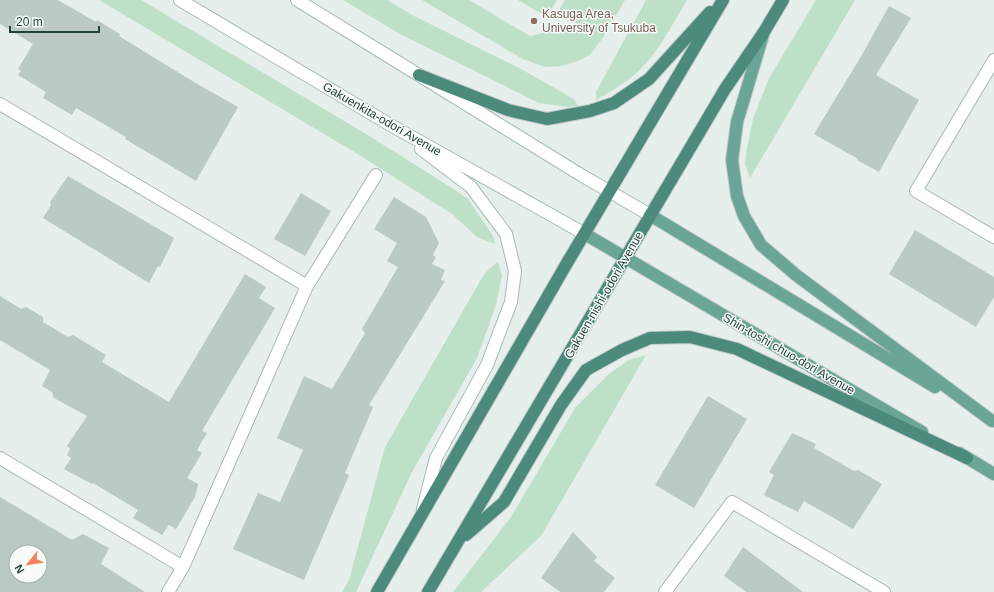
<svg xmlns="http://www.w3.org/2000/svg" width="994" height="592" font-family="Helvetica,sans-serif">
<rect width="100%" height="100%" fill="#e6efeb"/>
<!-- green -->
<g fill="#bfe0c8">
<polygon points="99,0 141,0 371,137 455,190 468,199 493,236 495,244 477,237 452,214 361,156"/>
<polygon points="343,0 387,0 414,16 521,69 574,99 578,106 568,107 539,103 398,33"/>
<polygon points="422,0 469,0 530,36 578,25 559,10 565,0 625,0 602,39 590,55 578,61 562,66 545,67 523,59"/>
<polygon points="518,0 557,0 547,17"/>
<path d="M646 0H687C670 28 655 60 628 80 618 87 607 94 596 100V92Z"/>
<polygon points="816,0 855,0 750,178 745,164 747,148 753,119 769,78"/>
<polygon points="498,262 502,275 496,305 477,358 412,472 356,592 342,592 349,580 385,447 483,276 489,269"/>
<polygon points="646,355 541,536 481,592 453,592 511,517 575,408 610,373 629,360"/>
</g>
<!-- building -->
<g fill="#bbcac4" fill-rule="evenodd">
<polygon points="0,0 58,0 96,22 97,20 120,34 119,36 194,82 238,107 196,181 125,139 126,137 76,108 72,115 43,98 46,92 18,75 21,71 18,69 33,44 0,24"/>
<polygon points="889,6 911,18 876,75 919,100 879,172 857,160 858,159 814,134 863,53"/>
<polygon points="68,176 174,238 160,267 158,266 149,283 43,218 51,205 50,202"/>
<polygon points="301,193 331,211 305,256 274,239"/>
<polygon points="394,197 426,217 439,243 433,255 436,257 432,264 445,270 441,280 445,281 369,405 373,407 345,473 349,475 304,580 233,549 258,493 280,502 303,450 277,438 304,376 332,389 365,333 362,329 398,267 387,261 397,243 374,229"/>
<polygon points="915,230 994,277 994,297 976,327 889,274"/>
<polygon points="245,274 266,287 259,298 275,308 202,431 207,433 197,450 202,453 187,478 198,484 195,497 176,529 169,525 162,535 133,518 138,510 93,483 92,484 64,469 71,458 67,455 70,449 67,446 87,416 54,398 52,392 42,386 50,370 0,340 0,296 21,309 26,307 43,317 43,322 68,337 73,335 106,355 102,362 169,402"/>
<polygon points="708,396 747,419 694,508 655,485"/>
<polygon points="792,433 816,444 814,448 854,471 858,470 882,484 853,529 804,501 798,512 764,495 774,475 769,472"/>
<path d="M0 497 72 540 83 534 109 548 101 564 145 592H0ZM16 552H40V576H16Z"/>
<polygon points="573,532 597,557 594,561 615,578 604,592 560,592 541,578"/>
<polygon points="743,547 803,592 746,592 724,576"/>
</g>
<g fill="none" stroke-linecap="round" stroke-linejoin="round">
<!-- pedestrian casing -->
<g stroke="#a8b8b2" stroke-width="14">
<polyline id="pedestrian" points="307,286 376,175"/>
</g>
<!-- minor casing -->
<g stroke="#a8b8b2" stroke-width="14">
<g id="minor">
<polyline points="994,60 916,191 994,237"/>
<polyline points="0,104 307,286 183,567 168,592"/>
<polyline points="0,458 183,567"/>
<polyline points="665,592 732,502 884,592"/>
</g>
</g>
<!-- secondary casing -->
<g stroke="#a4bbb3" stroke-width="14">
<g id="secondary">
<polyline points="180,0 387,123 585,234"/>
<polyline points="297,0 581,175 650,215"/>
<polyline points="421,149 471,187 506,234 515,271 511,302 487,365 436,458 423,509"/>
</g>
</g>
<!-- primary casing -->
<g stroke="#c2cac8" stroke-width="14">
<g id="primary">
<polyline points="763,35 737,122 732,160 737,196 744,216 761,245 796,275 992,421"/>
<polyline points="650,215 935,387"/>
<polyline points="585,234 922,432"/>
<polyline points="959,453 994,474"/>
</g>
</g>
<!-- trunk casing -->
<g stroke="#c2cac8" stroke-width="14">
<g id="trunk">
<polyline points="419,75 508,110 547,119 590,111 614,103 649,79 710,12"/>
<polyline points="466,535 504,502 561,405 586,370 622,350 650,338 690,337 737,349 967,458"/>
<polyline points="377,592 567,263 723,0"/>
<polyline points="428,592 725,89 764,32 783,0"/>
</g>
</g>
<!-- pedestrian -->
<use href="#pedestrian" stroke="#fff" stroke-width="12"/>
<!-- minor -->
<use href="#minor" stroke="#fff" stroke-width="12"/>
<!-- secondary -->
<use href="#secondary" stroke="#fff" stroke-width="12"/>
<!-- primary -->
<use href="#primary" stroke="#6aa596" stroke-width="12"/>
<!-- trunk -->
<use href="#trunk" stroke="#4c8a7c" stroke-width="12"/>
</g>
<!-- markers -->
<circle fill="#8d6e63" stroke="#f7fbf9" stroke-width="1.5" cx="534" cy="21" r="4"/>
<g text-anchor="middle" stroke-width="3" stroke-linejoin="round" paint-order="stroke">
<!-- education labels -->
<g font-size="12" fill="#785e54" stroke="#f7fbf9" text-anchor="start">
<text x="542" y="18">Kasuga Area,<tspan x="542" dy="14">University of Tsukuba</tspan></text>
</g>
<!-- street labels -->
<g font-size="12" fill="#24423a" stroke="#f7fbf9">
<text transform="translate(382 119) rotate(30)" y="4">Gakuenkita-odori Avenue</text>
<text transform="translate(604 295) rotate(-60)" y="4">Gakuen-nishi-odori Avenue</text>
<text transform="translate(789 354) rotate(30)" y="4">Shin-toshi chuo-dori Avenue</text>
</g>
</g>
<!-- north arrow -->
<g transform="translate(28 564) rotate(240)"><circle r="19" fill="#f7fbf9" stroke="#a3b1ad"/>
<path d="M0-3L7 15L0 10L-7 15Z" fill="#f4845f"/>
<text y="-6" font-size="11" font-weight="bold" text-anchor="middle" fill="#24423a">N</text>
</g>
<!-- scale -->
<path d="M10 26v6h89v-6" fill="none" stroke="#24423a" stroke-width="2"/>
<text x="16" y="26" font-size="12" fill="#24423a" stroke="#f7fbf9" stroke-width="3" paint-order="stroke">20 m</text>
</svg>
